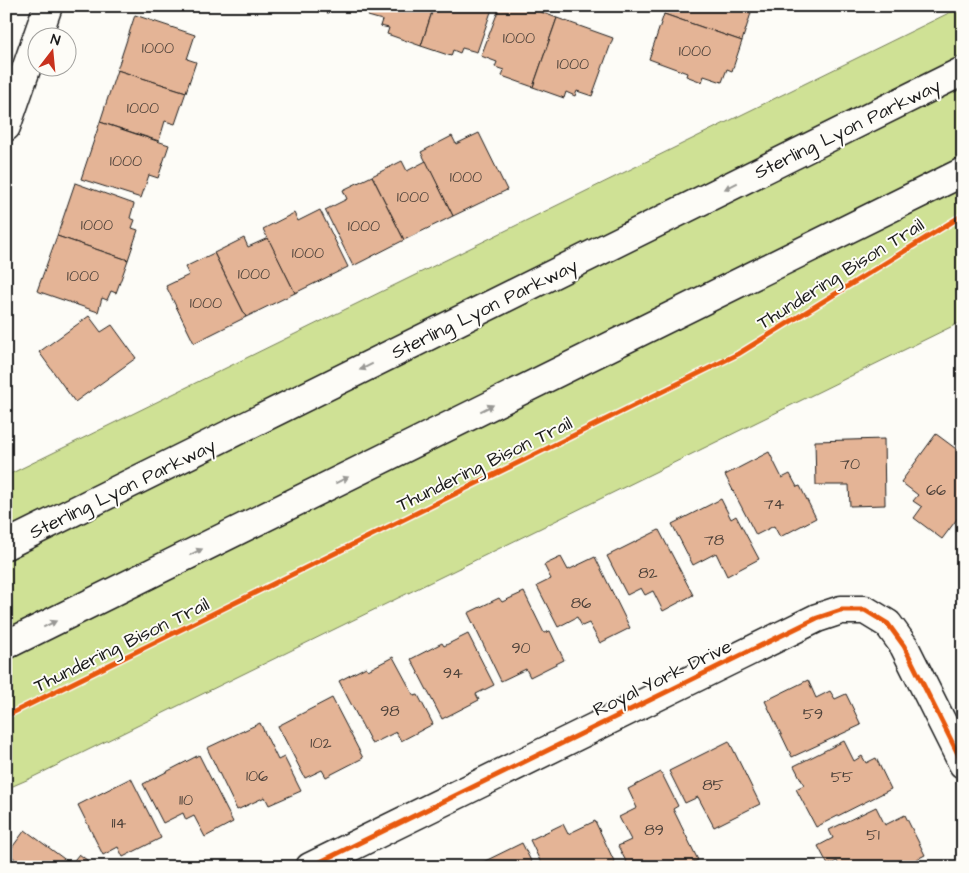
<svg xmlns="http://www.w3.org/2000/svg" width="969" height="873" font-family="'Architects Daughter',sans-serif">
<rect width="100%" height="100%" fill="#fdfcf7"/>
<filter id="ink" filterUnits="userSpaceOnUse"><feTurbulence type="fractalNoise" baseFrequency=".02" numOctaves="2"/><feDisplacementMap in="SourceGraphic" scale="10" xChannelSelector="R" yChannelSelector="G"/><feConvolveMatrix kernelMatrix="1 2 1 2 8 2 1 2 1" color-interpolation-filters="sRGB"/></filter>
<g filter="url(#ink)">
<!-- green -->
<polygon fill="#cfe195" stroke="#767e58" points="963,6 963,321 29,779 6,789 6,476"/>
<!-- building -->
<g fill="#e4b496" stroke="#1c1c1c">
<polygon points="307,6 338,6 337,10 330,7 328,13"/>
<polygon points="372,6 434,6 421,46 387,34 389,28 380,26 382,20 368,16"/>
<polygon points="434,6 493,6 477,52 462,48 460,53 453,50 451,56 421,46"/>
<polygon points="500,6 525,6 557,18 533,87 502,76 504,70 495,67 497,62 481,56"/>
<polygon points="667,6 748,6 746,11 751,13 742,41 664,14"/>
<polygon points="664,14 742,41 732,71 727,69 722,82 704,76 702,82 686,76 687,73 649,59"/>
<polygon points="135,15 195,35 187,59 196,62 186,92 117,70"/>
<polygon points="557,18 613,38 592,96 577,91 575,96 566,92 564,98 533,87"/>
<polygon points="117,70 186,92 175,124 165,121 159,141 100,122"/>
<polygon points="100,122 169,145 158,178 149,175 141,198 81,179"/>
<polygon points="479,133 507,190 453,216 421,152 452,136 456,144"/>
<polygon points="402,161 407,171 426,161 453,216 404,240 372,176"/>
<polygon points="372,176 404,240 353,266 325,210 347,199 343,190"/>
<polygon points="75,183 134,204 130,218 135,220 132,228 138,230 128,260 57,236"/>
<polygon points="320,210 348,267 295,293 263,229 294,213 298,221"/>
<polygon points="57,236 128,260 116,293 111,291 107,300 102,298 98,312 37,291"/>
<polygon points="244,238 248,247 268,238 295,293 246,317 214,253"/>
<polygon points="214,253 246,317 194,343 166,286 189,275 185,267"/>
<polygon points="89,316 101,332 112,325 136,358 75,402 39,352"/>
<polygon points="936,434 963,454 963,511 942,539 914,518 922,507 913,501 918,495 901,482"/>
<polygon points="884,439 885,505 850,506 849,485 816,485 815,441"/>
<polygon points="769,452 782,478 790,474 797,487 800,486 816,518 780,537 774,526 756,535 725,475"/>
<polygon points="721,499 731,519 736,516 759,559 727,576 716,553 693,565 672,524"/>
<polygon points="659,530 693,595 663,611 653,591 645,595 641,588 627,595 607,556"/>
<polygon points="561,557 568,570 595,557 630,628 600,643 589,623 582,626 577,617 558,627 537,586 551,579 544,565"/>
<polygon points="524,592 544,633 550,631 564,660 530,677 526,669 501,681 468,613 499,598 502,602"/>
<polygon points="468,634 494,685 476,694 479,700 442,719 411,659 442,643 444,646"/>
<polygon points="393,657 414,696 418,695 433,724 401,741 396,732 372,744 339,681 366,667 368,670"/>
<polygon points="808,680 816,698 830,691 835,699 846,694 861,725 792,757 765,701"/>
<polygon points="332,698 363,758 326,777 322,770 305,778 278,726"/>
<polygon points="260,723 278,760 284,757 301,791 269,805 265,797 237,810 207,748"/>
<polygon points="729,741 760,804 714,827 698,797 685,803 669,771"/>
<polygon points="844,741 854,761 862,756 866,763 876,758 891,789 816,827 796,789 804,785 794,766"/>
<polygon points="199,755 233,822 205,837 194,816 186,820 183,813 163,823 143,784"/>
<polygon points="661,772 678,806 673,809 698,860 684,867 629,867 618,846 631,840 619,817 637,808 628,789"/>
<polygon points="131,778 161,838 123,857 118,847 103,855 78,805"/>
<polygon points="876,807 885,825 905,815 925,855 902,867 840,867 837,861 828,865 818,846 833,838 829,830"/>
<polygon points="595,821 615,863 607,867 543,867 530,840 563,824 568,834"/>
<polygon points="25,830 71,864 79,854 96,867 9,867 15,859 8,853"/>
<polygon points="522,843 534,867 473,867"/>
</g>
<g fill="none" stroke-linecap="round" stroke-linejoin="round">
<!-- street casing -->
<g stroke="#1c1c1c" stroke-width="31">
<g id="street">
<polyline points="6,127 48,6"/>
<polyline points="310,867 817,618 841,610 865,610 888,624 904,646 963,764"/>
</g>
</g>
<!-- secondary casing -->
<g stroke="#1c1c1c" stroke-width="31">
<g id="secondary">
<polyline points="6,545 963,71"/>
<polyline points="6,645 963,172"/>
</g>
</g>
<!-- street -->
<use href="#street" stroke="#fdfcf7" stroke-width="28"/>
<!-- secondary -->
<use href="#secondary" stroke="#fdfcf7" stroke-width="28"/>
<!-- cycleway casing -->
<g stroke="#fdfcf7" stroke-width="8">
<g id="cycleway">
<polyline points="6,716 738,354 963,215"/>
<polyline points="310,867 817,618 841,610 865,610 888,624 904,646 963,764"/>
</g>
</g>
<!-- cycleway -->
<use href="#cycleway" stroke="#e8590c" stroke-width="5"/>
</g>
<!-- one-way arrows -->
<defs><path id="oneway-solid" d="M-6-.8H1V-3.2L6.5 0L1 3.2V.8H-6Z" transform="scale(1.25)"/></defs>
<g fill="#989794">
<use href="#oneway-solid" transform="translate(731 186) rotate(154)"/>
<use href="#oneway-solid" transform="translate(366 367) rotate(154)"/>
<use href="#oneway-solid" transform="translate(487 408) rotate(-26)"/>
<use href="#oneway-solid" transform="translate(342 480) rotate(-26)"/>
<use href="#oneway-solid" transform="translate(196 552) rotate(-26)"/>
<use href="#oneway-solid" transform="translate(50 624) rotate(-26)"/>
</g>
</g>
<g text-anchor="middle" stroke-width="4" stroke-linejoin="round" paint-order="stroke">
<!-- number labels -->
<g font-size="16" fill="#4e423a">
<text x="519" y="43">1000</text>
<text x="158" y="53">1000</text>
<text x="695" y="56">1000</text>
<text x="573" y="69">1000</text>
<text x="143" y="113">1000</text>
<text x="126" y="166">1000</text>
<text x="466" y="182">1000</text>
<text x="413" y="202">1000</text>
<text x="97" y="230">1000</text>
<text x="364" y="231">1000</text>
<text x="308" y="258">1000</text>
<text x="254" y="279">1000</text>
<text x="83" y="281">1000</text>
<text x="206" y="308">1000</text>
<text x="850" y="469">70</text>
<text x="936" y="495">66</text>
<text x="774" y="509">74</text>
<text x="714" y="545">78</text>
<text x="648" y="578">82</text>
<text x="581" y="608">86</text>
<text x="521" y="653">90</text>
<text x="453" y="678">94</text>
<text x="390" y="716">98</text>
<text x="813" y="719">59</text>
<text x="321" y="748">102</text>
<text x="257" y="781">106</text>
<text x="842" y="782">55</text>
<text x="713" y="790">85</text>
<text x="186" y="805">110</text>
<text x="119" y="828">114</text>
<text x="654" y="835">89</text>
<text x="873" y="840">51</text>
</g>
<!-- street labels -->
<g font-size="19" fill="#1c1c1c" stroke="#fdfcf7">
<text transform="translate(847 128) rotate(-26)" y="7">Sterling Lyon Parkway</text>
<text transform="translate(840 273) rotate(-32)" y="7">Thundering Bison Trail</text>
<text transform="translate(484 308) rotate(-26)" y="7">Sterling Lyon Parkway</text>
<text transform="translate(484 463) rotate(-26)" y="7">Thundering Bison Trail</text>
<text transform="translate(122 488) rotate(-26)" y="7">Sterling Lyon Parkway</text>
<text transform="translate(121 644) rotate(-26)" y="7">Thundering Bison Trail</text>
<text transform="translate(662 677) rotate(-26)" y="7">Royal York Drive</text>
</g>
</g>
<!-- margin -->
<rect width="969" height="873" fill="none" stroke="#fdfcf7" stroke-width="25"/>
<rect x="12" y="12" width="944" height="848" fill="none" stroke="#1c1c1c" stroke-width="2" filter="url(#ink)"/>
<!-- north arrow -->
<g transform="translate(52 52) rotate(16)"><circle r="24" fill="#fdfcf7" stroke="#a3a29f"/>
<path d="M0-4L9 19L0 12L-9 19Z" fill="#c8321e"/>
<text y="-8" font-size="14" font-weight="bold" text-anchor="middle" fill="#1c1c1c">N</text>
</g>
</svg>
